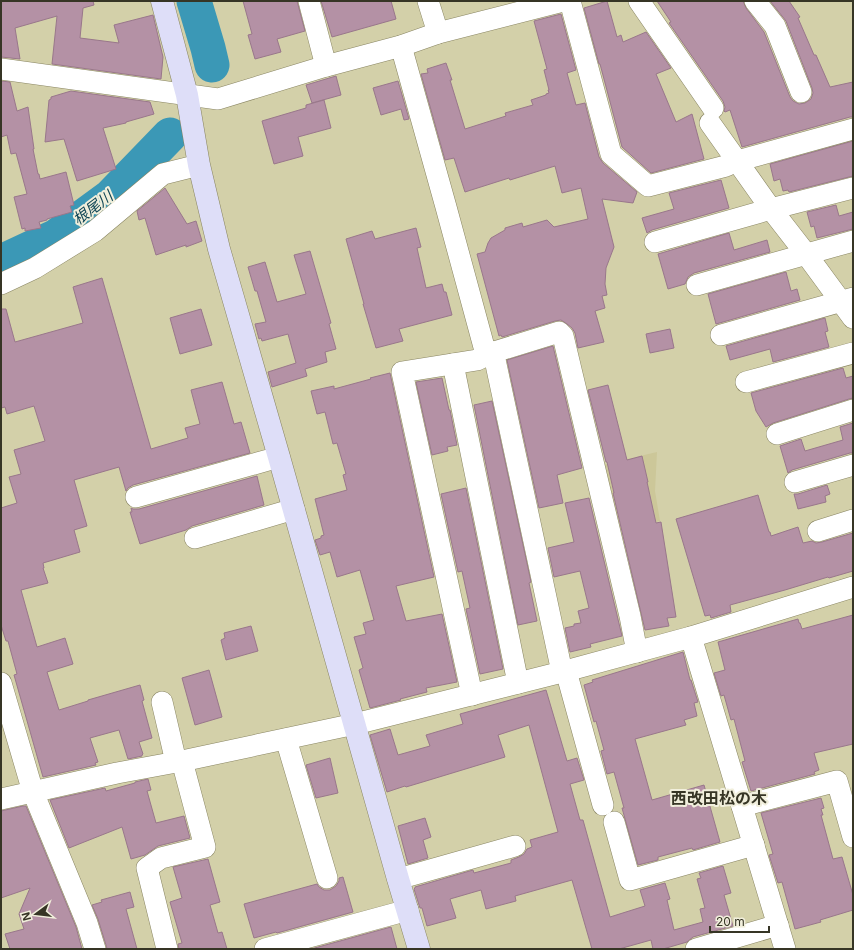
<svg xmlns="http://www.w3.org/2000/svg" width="854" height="950" font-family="Inter,'Noto Sans JP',sans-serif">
<rect width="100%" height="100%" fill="#d3d0a9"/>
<!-- built -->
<polygon fill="#ccc799" points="657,452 655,491 660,521 617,530 602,465"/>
<!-- water -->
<polygon fill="#3b98b6" points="184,1 206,1 222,48 202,56"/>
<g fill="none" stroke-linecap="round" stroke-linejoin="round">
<!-- river -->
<g stroke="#3b98b6" stroke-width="35">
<polyline points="194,1 208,48 212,65"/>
<polyline points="1,262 55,237 111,196 170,135"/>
</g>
</g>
<!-- building -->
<g fill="#b491a5" stroke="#99778b">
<polygon points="1,1 93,1 94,5 83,8 80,38 119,43 114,25 153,15 163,57 161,79 52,64 57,16 15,28 20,59 1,57"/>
<polygon points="243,1 297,1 305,31 277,39 281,52 255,59 248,35 252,34"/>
<polygon points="321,1 391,1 396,19 332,37"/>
<polygon points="607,1 617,37 621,35 623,42 646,32 671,68 656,74 676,122 692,114 704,159 651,173 622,147 600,64 599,64 584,8"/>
<polygon points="657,1 743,1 746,8 764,32 790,97 793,101 799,104 805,103 811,99 813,93 812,88 786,21 770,1 789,1 800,17 798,18 814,55 816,55 830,87 853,82 853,117 850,117 742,147 730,110 725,112 724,111 725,107 723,101 669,23 671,22"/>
<polygon points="561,14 576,70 567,73 576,105 585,103 599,157 603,163 637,192 633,203 602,199 614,247 606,268 605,284 607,295 602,296 605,308 595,311 604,342 578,348 575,333 572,328 567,324 561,320 555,321 502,337 501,335 499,336 477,254 485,252 488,243 491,238 505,230 505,228 522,223 523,227 547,220 554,227 588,219 581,188 562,193 555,166 510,180 509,178 465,192 454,158 445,160 421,74 428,73 427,69 446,63 452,80 450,80 465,129 506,116 505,113 533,105 531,100 546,95 546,94 549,93 548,90 549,90 544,70 547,69 534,21"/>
<polygon points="336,76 341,95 312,103 306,85"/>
<polygon points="1,81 10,82 17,111 28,107 34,149 33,149 38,174 39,174 40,179 66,172 74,205 70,206 72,212 47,219 47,220 39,222 41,228 25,231 25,228 22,229 14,197 27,194 16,153 11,154 7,135 1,137"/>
<polygon points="398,81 409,119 404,120 401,109 381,115 373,88"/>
<polygon points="71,91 150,102 154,114 126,122 126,123 103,128 116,169 77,181 64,139 45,142 49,100 51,99 51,97"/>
<polygon points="324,100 331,128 298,137 303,156 274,164 262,121 306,108 306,105"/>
<polygon points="853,141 853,176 789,192 788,190 783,191 780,179 774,181 770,164"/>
<polygon points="721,180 729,208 652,230 647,233 642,218 674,209 669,193"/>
<polygon points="165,188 187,224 196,221 202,241 186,247 186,245 156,255 145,218 139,220 137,211"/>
<polygon points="836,205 839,216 853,212 853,229 817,238 814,226 811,227 807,212"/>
<polygon points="416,228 421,247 417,248 426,288 442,284 444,292 446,292 452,315 399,329 403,341 376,348 363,304 364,304 353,264 346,239 372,231 375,239"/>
<polygon points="729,233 734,250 767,240 770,252 694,273 688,277 686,282 685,284 668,289 658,254"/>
<polygon points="310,251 331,323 329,324 336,349 325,352 327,362 305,369 307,376 272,387 268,372 296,363 288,334 262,341 261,338 259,339 255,324 266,322 257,291 255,291 248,267 265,262 277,302 306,294 294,255"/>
<polygon points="786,272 791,291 797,289 800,300 716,324 708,294"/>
<polygon points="102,278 151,449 188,438 185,428 200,424 191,390 222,382 234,424 241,422 250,453 133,485 128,488 126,491 119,467 74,480 87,526 74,530 80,552 43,563 44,568 43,568 48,583 21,590 37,647 65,638 73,664 47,672 59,710 88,701 88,700 140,685 144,700 142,701 152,738 139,742 143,754 142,755 142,756 128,759 119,730 90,738 98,762 95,763 96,765 43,777 14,675 17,674 8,641 6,641 1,625 1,508 17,503 9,477 21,474 14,450 45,441 34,406 7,414 5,407 1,408 1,309 6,309 15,342 83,323 73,287"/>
<polygon points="201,309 212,345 180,354 170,318"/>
<polygon points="825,318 828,331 825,332 829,347 773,362 770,349 730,360 726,346"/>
<polygon points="670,329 674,348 650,353 646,334"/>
<polygon points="553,346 582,468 557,475 563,503 539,508 507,360"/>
<polygon points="843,368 846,378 853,376 853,398 849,399 773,423 766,427 756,411 751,393"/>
<polygon points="390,373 434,577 396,586 406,621 442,614 457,682 426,688 427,692 400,699 401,700 370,708 359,670 363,668 354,637 366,634 363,623 374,620 360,570 337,577 330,552 320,555 315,540 321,538 321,536 324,535 315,499 347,490 343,475 346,474 337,443 333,444 325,412 317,414 311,391 334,386 334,389 371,379 370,378"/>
<polygon points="442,378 449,410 450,410 457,445 447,447 448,451 432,455 416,382"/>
<polygon points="608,385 627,460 642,456 648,482 647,482 656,523 661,522 676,617 667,618 669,626 645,630 613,493 614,493 607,462 606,462 588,390"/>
<polygon points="492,401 531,582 529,583 537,621 518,625 474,405"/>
<polygon points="853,423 853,453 850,453 792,470 788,473 780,446 801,439 805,451 843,440 840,427"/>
<polygon points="257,476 264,505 192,526 186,530 140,544 130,512 132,512 131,508 133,509 139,509"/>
<polygon points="827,485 830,494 825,496 826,502 798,509 794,494 798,494"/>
<polygon points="466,488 503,669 480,674 466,609 470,608 462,571 458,572 441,494"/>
<polygon points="758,495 769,532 770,532 771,536 798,527 803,543 812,541 816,543 822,542 853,533 853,571 829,578 828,577 785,590 730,605 731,612 711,618 710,615 705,616 676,519"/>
<polygon points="589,498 622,636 590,644 591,647 570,652 565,628 574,626 574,624 581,623 578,611 589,608 580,571 554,577 548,548 574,542 565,503"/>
<polygon points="853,615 853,744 814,753 819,770 814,772 815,774 751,791 742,762 745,761 734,719 731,720 724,695 721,696 714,673 725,670 718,642 798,619 799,623 800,623 802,629"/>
<polygon points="251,626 258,651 226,660 221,640 225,638 224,633"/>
<polygon points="683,652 690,680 691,680 698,702 694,703 697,716 684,720 686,725 635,739 652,800 704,785 720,842 693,850 692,848 658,857 658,860 638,865 622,808 624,808 614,772 607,774 601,751 604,750 596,721 594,722 584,685 593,682 592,680"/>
<polygon points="209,670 222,717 195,725 182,678"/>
<polygon points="546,690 567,761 577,758 584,780 570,784 580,820 583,820 610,917 645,906 640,890 665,883 670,899 667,900 674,930 703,922 700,909 705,908 697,879 701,878 699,873 723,866 731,893 724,895 733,926 693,937 687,942 663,949 653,949 651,940 619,949 592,949 572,880 515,896 516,901 486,909 481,890 450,899 456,918 427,926 422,908 420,908 414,889 415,888 415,887 473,870 474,873 511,863 511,860 519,857 524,854 527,849 532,847 530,840 558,832 529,725 498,735 505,757 426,781 406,787 405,786 387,792 370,735 390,729 398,755 430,746 426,735 463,724 460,714"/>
<polygon points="330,758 338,793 316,798 306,765"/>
<polygon points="148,779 151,790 147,791 156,823 184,816 190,838 158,846 145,855 131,859 122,827 69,848 50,800 105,788 106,791 135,783 135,782"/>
<polygon points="821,798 824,808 821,809 823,815 821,815 833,859 842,857 853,895 853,910 820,920 821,922 795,929 782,882 778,883 769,855 773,854 761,813"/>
<polygon points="23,806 26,806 76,927 82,949 10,949 5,934 24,929 19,914 30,888 1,898 1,811"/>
<polygon points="425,818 431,837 423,840 428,858 408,864 398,826"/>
<polygon points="208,859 220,902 210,905 218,933 222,932 227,949 179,949 178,944 182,943 170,902 182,898 173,867"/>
<polygon points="343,877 353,912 277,933 276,932 254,938 244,904 317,884 319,887 324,890 330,890 336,886 339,881 339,878"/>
<polygon points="130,892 134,907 126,909 137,949 107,949 106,945 98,919 92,905 102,902 101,900"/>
<polygon points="391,927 397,949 311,949"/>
</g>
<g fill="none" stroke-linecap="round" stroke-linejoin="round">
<!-- street casing -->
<g stroke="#898562" stroke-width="22">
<g id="street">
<polyline points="309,1 326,66"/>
<polyline points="428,1 438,33"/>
<polyline points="570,1 611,154 648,186 726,166 737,161 853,129"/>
<polyline points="639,1 713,108"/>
<polyline points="755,1 775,26 801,92"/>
<polyline points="401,46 446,207 484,347 494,355 562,672"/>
<polyline points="1,69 218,99 326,66 401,46 438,33 563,1"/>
<polyline points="710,123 771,209 806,254 853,318"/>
<polyline points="655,242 771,209 853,188"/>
<polyline points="1,284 35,268 95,231 163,174 199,165"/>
<polyline points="697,285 853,241"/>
<polyline points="721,335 853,298"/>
<polyline points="453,364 518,683"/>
<polyline points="746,382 853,353"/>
<polyline points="777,434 853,410"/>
<polyline points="795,482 853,465"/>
<polyline points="136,497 279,457"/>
<polyline points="818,531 853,520"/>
<polyline points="195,538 294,509"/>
<polyline points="691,637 785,949"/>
<polyline points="566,671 603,805"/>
<polyline points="1,683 33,792 87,923 95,949"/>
<polyline points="472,695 402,372 477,360 491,353 559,332 563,336 630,616 637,652"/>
<polyline points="162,702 176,762"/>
<polyline points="286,739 327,878"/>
<polyline points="1,799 117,773 182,761 355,724 562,672 691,637 853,587"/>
<polyline points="742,806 837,781 853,837"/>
<polyline points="614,822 630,880 754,845"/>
<polyline points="398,879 515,846"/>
<polyline points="167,949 147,868 161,858 205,847 182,761"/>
<polyline points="265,949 408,910"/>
<polyline points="696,949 778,925"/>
</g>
</g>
<!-- secondary casing -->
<g stroke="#898562" stroke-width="23">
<polyline id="secondary" points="162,1 187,95 199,165 219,249 279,457 398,879 419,949"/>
</g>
<!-- street -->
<use href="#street" stroke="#fff" stroke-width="21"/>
<!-- secondary -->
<use href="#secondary" stroke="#dedef8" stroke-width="22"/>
</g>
<g text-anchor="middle" stroke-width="4" stroke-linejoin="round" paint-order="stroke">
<!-- water labels -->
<g font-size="15" font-style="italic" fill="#0e4454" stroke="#f1efdc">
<text transform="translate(93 208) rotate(-37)" y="5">根尾川</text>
</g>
<!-- quarter labels -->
<g font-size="16" font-weight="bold" fill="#363525" stroke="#f1efdc">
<text x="719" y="804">西改田松の木</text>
</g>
</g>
<!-- border -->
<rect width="854" height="950" fill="none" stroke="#363525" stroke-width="4"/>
<!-- north arrow -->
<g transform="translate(36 914) rotate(255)" stroke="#f1efdc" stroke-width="3" paint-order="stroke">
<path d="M0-3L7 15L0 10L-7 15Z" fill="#363525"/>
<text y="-6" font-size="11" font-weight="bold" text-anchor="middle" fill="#363525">N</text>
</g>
<!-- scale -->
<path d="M710 926v6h59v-6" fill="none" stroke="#363525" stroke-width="2"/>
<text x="716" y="926" font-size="12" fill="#363525" stroke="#f1efdc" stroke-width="3" paint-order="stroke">20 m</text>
</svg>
